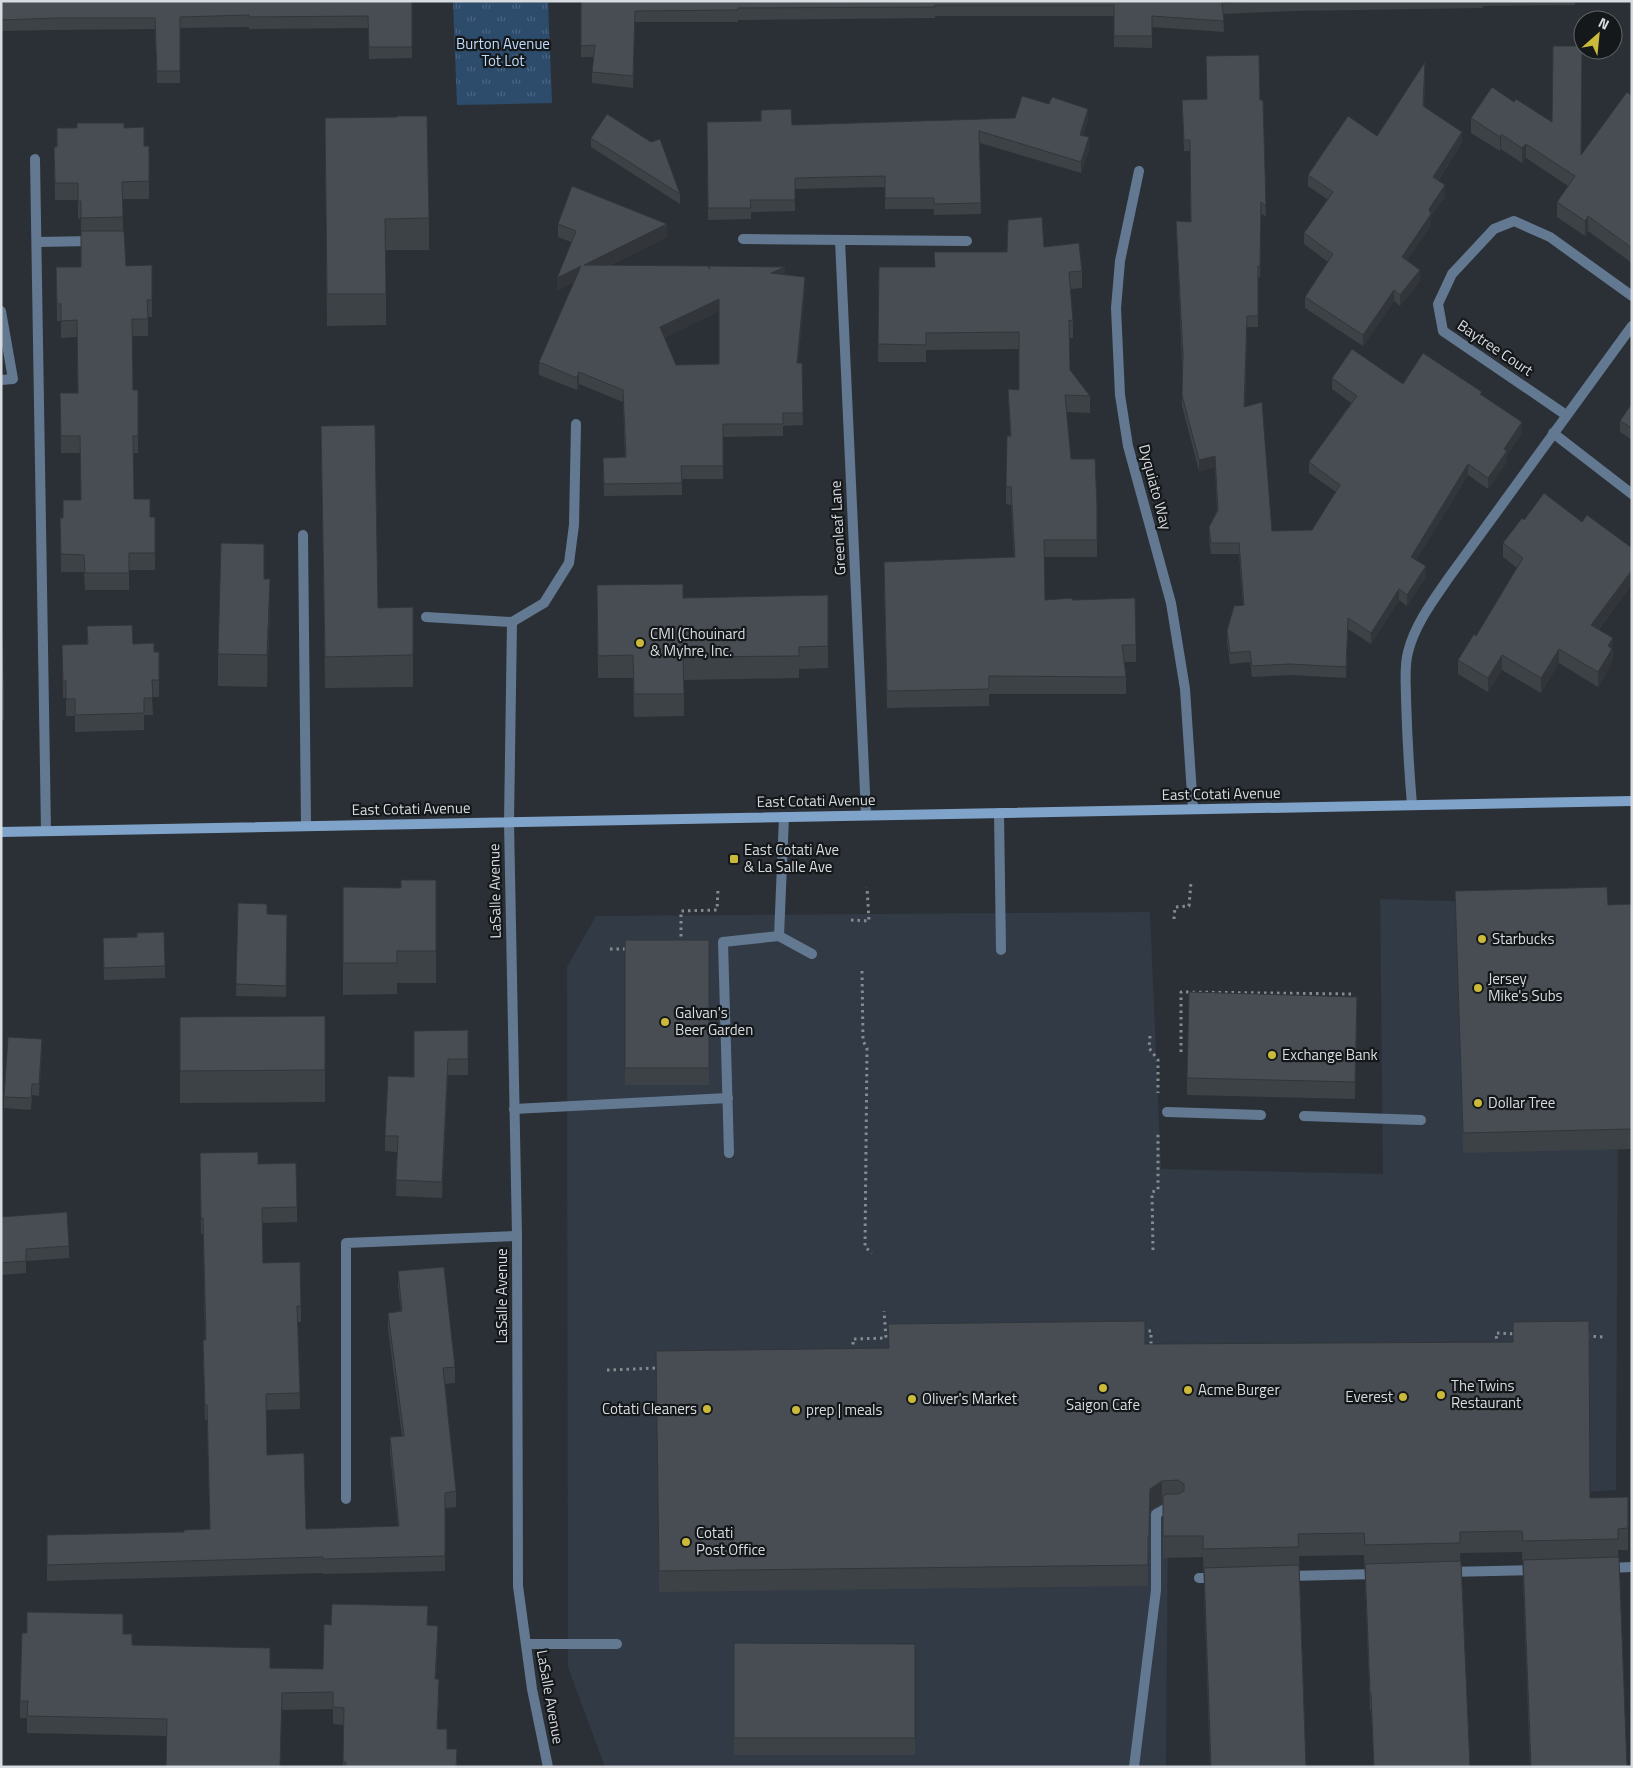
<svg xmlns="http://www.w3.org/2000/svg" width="1633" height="1768" font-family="'Titillium Web',sans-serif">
<defs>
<pattern id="grass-tufts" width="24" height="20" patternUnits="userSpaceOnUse" patternTransform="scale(1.25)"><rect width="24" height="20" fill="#2d4b6b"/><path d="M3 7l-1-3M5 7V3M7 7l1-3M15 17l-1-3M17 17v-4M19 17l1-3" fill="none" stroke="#4b6480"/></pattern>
</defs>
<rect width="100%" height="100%" fill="#2b3036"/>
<!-- built -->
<polygon fill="#313a45" points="1380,899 1619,906 1616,1490 1168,1518 1166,1767 605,1767 568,1667 567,967 596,916 1150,912 1161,1169 1383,1174"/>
<!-- grass -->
<polygon fill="url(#grass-tufts)" points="453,1 548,1 552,103 457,105"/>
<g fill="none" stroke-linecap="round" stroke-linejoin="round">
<!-- path -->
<g stroke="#878b90" stroke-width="3" stroke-dasharray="2.5 4" stroke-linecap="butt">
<polyline points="1174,919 1175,907 1189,906 1191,882"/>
<polyline points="851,920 869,921 867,887"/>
<polyline points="681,943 681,911 717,910 718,889"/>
<polyline points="610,949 629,949"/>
<polyline points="862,971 863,1041 867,1048 865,1247 872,1253"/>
<polyline points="1150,1036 1149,1048 1158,1060 1158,1093"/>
<polyline points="1181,1052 1181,992 1352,994"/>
<polyline points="1153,1250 1152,1192 1158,1190 1158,1131"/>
<polyline points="1142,1331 1151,1331 1151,1346"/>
<polyline points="1587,1336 1604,1337"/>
<polyline points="1497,1345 1496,1333 1515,1334"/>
<polyline points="853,1351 853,1339 886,1338 884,1311"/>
<polyline points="607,1370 658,1368"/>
</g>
<!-- service -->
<g stroke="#637991" stroke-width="10">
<polyline points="35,159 46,831"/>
<polyline points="37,242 93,241"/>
<polyline points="1,311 13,379 1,380"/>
<polyline points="303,535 306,826"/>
<polyline points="426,617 512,622 544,603 569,563 574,525 576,424"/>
<polyline points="999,813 1001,950"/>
<polyline points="509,822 512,622"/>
<polyline points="779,936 784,817"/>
<polyline points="514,1109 728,1098"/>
<polyline points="1167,1112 1261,1115"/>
<polyline points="1304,1116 1421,1120"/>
<polyline points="729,1153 723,942 779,936 812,954"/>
<polyline points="346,1499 346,1243 517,1236"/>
<polyline points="1608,1568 1632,1567"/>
<polyline points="1448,1572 1536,1570"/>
<polyline points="1288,1576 1378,1574"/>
<polyline points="1199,1578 1216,1578"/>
<polyline points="526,1644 617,1644"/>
<polyline points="1134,1767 1156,1590 1156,1514 1165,1509 1175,1509"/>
</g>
<!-- minor -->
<g stroke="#637991" stroke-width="10">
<polyline points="1139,171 1120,261 1116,308 1120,395 1128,446 1171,603 1185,689 1193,809"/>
<polyline points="743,239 967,241"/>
<polyline points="840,240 866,815"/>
<polyline points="1566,415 1443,331 1438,304 1452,274 1494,229 1514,221 1550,237 1632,296"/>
<polyline points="1553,433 1632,494"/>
<path d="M1412 805C1409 769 1407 734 1406 698 1406 683 1404 667 1408 652 1415 624 1434 599 1450 576L1632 326"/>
<polyline points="509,822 517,1236 518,1586 532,1689 548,1767"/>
</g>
<!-- secondary -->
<polyline stroke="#80a3c9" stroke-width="10" points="1,832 1632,801"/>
</g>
<!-- wall -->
<g fill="#3d4247" fill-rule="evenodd">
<polygon points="1,1 412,1 412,58 369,59 368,28 249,29 249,27 180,28 180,83 157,83 155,29 55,30 1,31"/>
<polygon points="581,1 1575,1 1575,5 1483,6 1483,8 1292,11 1223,14 1224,32 1152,27 1152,48 1114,47 1114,16 935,16 935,18 738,20 738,22 635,22 633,88 592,83 592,72 594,57 581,57"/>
<polygon points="1425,73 1424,106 1462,143 1438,181 1445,197 1431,216 1431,225 1407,260 1420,281 1400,306 1394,301 1363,346 1305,308 1305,297 1328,262 1304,244 1304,233 1328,200 1308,186 1308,175 1377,136"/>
<polygon points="1632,96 1632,263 1588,231 1585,236 1557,217 1557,202 1568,186 1526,158 1522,163 1501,149 1500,151 1471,133 1471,118 1581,155"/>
<polygon points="1182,100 1260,100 1266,217 1261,213 1260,278 1258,277 1258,327 1247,327 1245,407 1272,531 1312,530 1336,492 1309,473 1309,462 1351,403 1332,389 1332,378 1403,384 1482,395 1522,433 1507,455 1507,462 1488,489 1468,475 1416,560 1426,577 1407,606 1399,600 1371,644 1348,629 1346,678 1290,675 1252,677 1250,662 1230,664 1227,642 1227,631 1243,605 1239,554 1211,554 1209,538 1209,527 1217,511 1215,467 1199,471 1182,406 1182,364 1176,221 1191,222 1190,151 1184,151"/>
<polygon points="325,118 429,218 429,250 386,250 386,325 327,326"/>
<polygon points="1088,120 1083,136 1089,149 1081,173 980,143 981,214 934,215 934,209 885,209 885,187 795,189 795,211 751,212 751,219 708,220 707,122 792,125"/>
<polygon points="124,128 144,146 149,146 149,199 123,199 123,231 126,266 152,265 152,317 148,317 148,336 132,336 133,390 138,390 138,453 133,453 134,499 150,517 155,517 155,570 129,570 129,590 85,590 84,572 61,572 60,518 63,518 81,500 80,453 61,453 60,393 78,393 77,337 61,338 61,321 57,321 56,267 81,267 81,218 78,219 78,200 55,200 54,147"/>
<polygon points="591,138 651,142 680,194 680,204 591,147"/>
<path d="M558 224 667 237 610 265 710 269 785 275 805 289 798 363H802L803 425 783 426V436L723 437V479H682V495L604 496 603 458 625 457 623 402 579 384 577 390 539 375V362L574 282 557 291 571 242 558 237ZM719 311V364L676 365 664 338Z"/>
<polygon points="1044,247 1082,271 1082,288 1070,289 1073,321 1073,338 1070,338 1070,370 1090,396 1090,413 1066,412 1071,459 1097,506 1097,557 1044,557 1045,600 1072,600 1136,645 1136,662 1124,662 1126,677 1126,694 989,694 989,706 887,708 884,579 1014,557 1011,505 1006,504 1006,487 1010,436 1008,389 1019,390 1019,349 926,350 926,362 878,362 879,267 934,267 1007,252"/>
<polygon points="1632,403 1632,440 1620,432 1620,421"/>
<polygon points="321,426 378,608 413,655 413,687 325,688"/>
<polygon points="1503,543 1632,584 1599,629 1613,652 1612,663 1598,687 1559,663 1541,693 1502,670 1488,692 1458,674 1458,660 1476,636 1517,568 1503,557"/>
<polygon points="1,561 4,689 4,720 1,720"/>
<polygon points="597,585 683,598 828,646 828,668 799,669 799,678 684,680 684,716 634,717 633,678 598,678"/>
<polygon points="270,610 267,687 218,686 218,654"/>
<polygon points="87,626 154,652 159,680 159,697 152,697 153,715 144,715 144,730 75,732 75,716 66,716 66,698 63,698 62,645 87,644"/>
<polygon points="436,880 436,983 397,983 397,994 343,995 343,887 401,888"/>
<polygon points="1455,891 1608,905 1632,904 1632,1149 1463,1153"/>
<polygon points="238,903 267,914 287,915 286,997 236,996"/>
<polygon points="103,938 165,966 165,978 104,980"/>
<rect x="625" y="940" width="84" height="145"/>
<polygon points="1357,1014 1355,1099 1187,1095 1187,1078"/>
<polygon points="325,1016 325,1102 180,1103 180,1017"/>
<polygon points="468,1030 468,1075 448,1075 442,1198 396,1196 397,1152 385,1151 385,1136 414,1077"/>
<polygon points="42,1051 39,1096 32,1095 31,1110 4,1108 4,1097"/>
<polygon points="200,1153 258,1164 297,1207 297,1222 262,1223 263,1263 301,1306 301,1322 298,1322 300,1409 266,1410 267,1455 306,1529 398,1526 390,1453 390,1437 402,1436 388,1329 388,1313 401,1311 398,1287 398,1271 455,1367 455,1383 445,1384 456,1491 456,1507 445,1508 445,1571 323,1574 323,1573 47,1581 47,1535 184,1532 210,1529 207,1420 205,1420 203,1356 203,1340 205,1340 203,1234 201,1234"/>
<polygon points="1,1217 69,1246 69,1258 26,1261 26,1273 1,1275"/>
<polygon points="1145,1344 1590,1498 1628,1528 1628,1550 1618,1550 1627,1767 1530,1767 1522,1552 1460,1553 1470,1767 1374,1767 1371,1710 1370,1710 1364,1555 1299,1556 1306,1767 1210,1767 1203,1557 1163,1558 1163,1503 1150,1511 1149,1558 1148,1558 1148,1586 659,1592 656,1372"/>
<polygon points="331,1625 428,1625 438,1643 436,1679 439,1696 437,1729 447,1749 457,1749 457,1767 343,1767 343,1725 333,1724 333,1709 282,1710 167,1736 27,1733 27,1718 20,1718 20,1701 123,1634 132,1645 270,1668 323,1669"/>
<polygon points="734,1643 915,1644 915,1755 734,1755"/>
</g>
<!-- shaded-wall -->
<g fill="#32363a">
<polygon points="1088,109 1088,120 1080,146 1080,135"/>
<polygon points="1462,132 1462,143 1433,188 1433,177"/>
<polygon points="1501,134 1501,149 1500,151 1500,137"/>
<polygon points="1089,137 1089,149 1081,173 1081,162"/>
<polygon points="1526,144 1526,158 1522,163 1522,148"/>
<polygon points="1445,185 1445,197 1431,216 1431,225 1402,268 1402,257 1429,209"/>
<polygon points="1588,216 1588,231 1585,236 1585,221"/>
<polygon points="667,224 667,237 584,277 584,265"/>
<polygon points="581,266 581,279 557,291 557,278"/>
<polygon points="785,267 785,279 771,273"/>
<polygon points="1420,270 1420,281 1400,306 1400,295"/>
<polygon points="805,277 805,289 797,376 797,363"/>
<polygon points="1394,290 1394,301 1363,346 1363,335"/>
<polygon points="719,299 719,311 660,340 660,327"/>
<polygon points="579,372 579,384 577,390 577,378"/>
<polygon points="1522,422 1522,433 1507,455 1507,462 1488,489 1488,478 1504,449"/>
<polygon points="1215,456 1215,467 1199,471 1199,460"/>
<polygon points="1468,464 1468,475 1411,568 1411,557"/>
<polygon points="1426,566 1426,577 1407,606 1407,595"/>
<polygon points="1632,570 1632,584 1591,639 1591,625"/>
<polygon points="270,579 270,610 267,687 267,655"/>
<polygon points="1399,589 1399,600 1371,644 1371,633"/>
<polygon points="1613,638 1612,663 1598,687 1598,672 1608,646"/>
<polygon points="1559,649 1559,663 1541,693 1541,678"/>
<polygon points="1502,655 1502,670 1488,692 1488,678"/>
<polygon points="42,1039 42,1051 39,1096 39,1084"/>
<polygon points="448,1059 448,1075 442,1198 442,1182"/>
<polygon points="1162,1481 1162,1503 1150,1511 1149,1558 1150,1489"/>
<polygon points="438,1626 438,1643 435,1696 435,1679"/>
<polygon points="439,1679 439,1696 437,1746 437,1729"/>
</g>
<!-- building -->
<g fill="#474d53" stroke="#32363a" fill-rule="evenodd">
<polygon points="1,1 412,1 412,47 369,47 368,16 249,17 249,15 180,17 180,71 157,71 155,18 55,18 1,20"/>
<polygon points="581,1 1258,1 1222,3 1224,21 1152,16 1152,36 1114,36 1114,5 935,5 935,7 738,8 738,10 635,11 633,76 592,72 595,45 581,46"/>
<polygon points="1553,46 1582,46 1581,155 1627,92 1632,96 1632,248 1588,216 1585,221 1557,202 1575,176 1526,144 1522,148 1501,134 1500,137 1471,118 1492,87 1514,102 1516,99 1552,122"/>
<polygon points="1259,55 1260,100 1263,100 1266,206 1261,202 1260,267 1258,266 1258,316 1247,316 1244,407 1262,402 1272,531 1312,530 1340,485 1309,462 1357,396 1332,378 1352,349 1403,384 1423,353 1482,392 1480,394 1522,422 1504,449 1507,451 1488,478 1468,464 1411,557 1426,566 1407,595 1399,589 1371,633 1348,618 1346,667 1290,664 1252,666 1250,651 1230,653 1227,631 1234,606 1244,605 1239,543 1211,543 1209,527 1218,510 1215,456 1199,460 1182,395 1183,355 1176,221 1191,222 1190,140 1184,140 1182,100 1207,99 1206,56"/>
<polygon points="1425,62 1423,106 1462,132 1433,177 1445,185 1429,209 1431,214 1402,257 1420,270 1400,295 1394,290 1363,335 1305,297 1333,254 1304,233 1333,192 1308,175 1348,116 1377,136"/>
<polygon points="1022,96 1049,104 1052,97 1088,109 1080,135 1089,137 1081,162 979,131 981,203 934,204 934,198 885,198 885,176 795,178 795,200 750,200 751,208 708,208 707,122 761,121 761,110 791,109 792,125 1015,118"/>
<polygon points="607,114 651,142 660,139 680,194 591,138"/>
<polygon points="397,116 427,116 429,218 385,219 386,294 327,294 325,118 397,117"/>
<polygon points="77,123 124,123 124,128 144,127 144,146 149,146 149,181 122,182 123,217 81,218 81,201 78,201 78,183 55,183 54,147 57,147 57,128 77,128"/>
<path d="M572 186 667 224 584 265 708 266 710 269 709 266 785 267 771 273 805 277 797 363H802L803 413H783V424H723V466H681L682 483 604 484 603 458 626 457 623 390 579 372 577 378 539 362 581 266 557 278 576 231 558 224ZM719 299V364L676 365 660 327Z"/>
<polygon points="1042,217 1044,247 1079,243 1082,271 1069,272 1073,321 1069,320 1070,370 1090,396 1065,395 1071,459 1095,459 1097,506 1097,540 1044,540 1045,600 1072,598 1072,600 1135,598 1136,645 1122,645 1126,677 989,676 989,689 887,691 884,562 1015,557 1011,487 1006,487 1007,436 1011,436 1008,389 1019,390 1019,332 926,333 926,345 878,344 879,267 935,267 934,252 1007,252 1008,220"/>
<polygon points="81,231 124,231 126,266 152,265 152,300 147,300 148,319 132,319 133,390 138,390 138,436 133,436 134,499 150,499 150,517 155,517 155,553 129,553 129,573 85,573 84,555 61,554 60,518 63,518 63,500 81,500 80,436 61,436 60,393 78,393 77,320 61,321 61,304 57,304 56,267 81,267"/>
<polygon points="1632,403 1632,428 1620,421"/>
<polygon points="375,425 378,608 413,607 413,655 325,657 321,426"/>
<polygon points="1544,493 1582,522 1587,515 1632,548 1632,570 1591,625 1613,638 1608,646 1612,649 1598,672 1559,649 1541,678 1502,655 1488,678 1458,660 1474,634 1476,636 1523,558 1503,543 1522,518 1524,520"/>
<polygon points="221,543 264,544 264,579 270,579 267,655 218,654"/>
<polygon points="1,561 4,689 1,689"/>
<polygon points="683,584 683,598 828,595 828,646 799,647 799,656 683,657 684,694 634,694 633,655 598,656 597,585"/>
<polygon points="132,625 133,644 154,643 154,652 159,652 159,680 152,680 153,698 144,698 144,713 75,715 75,699 66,699 66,681 63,681 62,645 88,644 87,626"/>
<polygon points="401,880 436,880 436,951 397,951 397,963 343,963 343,887 401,888"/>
<polygon points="1607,887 1608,905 1632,904 1632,1129 1463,1133 1455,891"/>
<polygon points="238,903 267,904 267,914 287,915 286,986 236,984"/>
<polygon points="164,932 165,966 104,968 103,938 137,937 137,933"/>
<rect x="625" y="940" width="84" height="128"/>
<polygon points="1189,992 1357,997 1355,1082 1187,1078"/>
<polygon points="325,1016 325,1070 180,1071 180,1017"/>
<polygon points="468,1030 468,1059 448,1059 442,1182 396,1180 398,1136 385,1136 388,1076 414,1077 414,1031"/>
<polygon points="8,1037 42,1039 39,1084 32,1084 31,1098 4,1097"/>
<polygon points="258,1152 258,1164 296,1163 297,1207 262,1208 263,1263 300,1262 301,1306 297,1306 300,1393 266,1394 267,1455 304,1453 306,1529 399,1526 390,1437 404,1436 388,1313 402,1311 398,1271 444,1267 455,1367 443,1368 456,1491 445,1493 445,1556 323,1559 323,1557 47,1565 47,1535 184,1532 184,1530 210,1529 207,1405 205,1405 203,1340 206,1340 203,1218 201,1218 200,1153"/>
<polygon points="67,1212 69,1246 26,1249 26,1261 1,1263 1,1217"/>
<polygon points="1145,1321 1145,1344 1513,1342 1513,1322 1589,1321 1590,1498 1628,1497 1628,1528 1618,1529 1618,1539 1523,1541 1522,1531 1460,1532 1460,1543 1365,1545 1364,1533 1298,1534 1299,1547 1203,1549 1203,1536 1163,1536 1163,1496 1167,1494 1178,1494 1184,1491 1184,1484 1178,1480 1162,1481 1150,1489 1149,1537 1148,1537 1148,1565 659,1571 656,1351 889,1348 888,1324"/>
<polygon points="1619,1557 1627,1767 1531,1767 1523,1560"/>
<polygon points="1461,1561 1470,1767 1374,1767 1371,1693 1370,1693 1365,1564"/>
<polygon points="1299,1565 1306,1767 1211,1767 1204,1568"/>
<polygon points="332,1604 428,1606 427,1625 438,1626 435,1679 439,1679 437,1729 447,1729 447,1749 457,1749 456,1767 345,1767 346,1762 343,1762 344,1708 333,1707 333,1692 282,1693 280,1767 166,1767 167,1719 27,1716 28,1701 20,1701 22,1633 27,1633 27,1612 123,1614 123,1634 132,1634 132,1645 270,1648 270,1668 323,1669 324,1624 331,1625"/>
<polygon points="734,1643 915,1644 915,1738 734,1738"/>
</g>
<!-- markers -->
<g fill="#cbb939" stroke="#15181a" stroke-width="2">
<circle cx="640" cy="643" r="5"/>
<rect x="729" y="854" width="10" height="10" rx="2.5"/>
<circle cx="1482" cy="939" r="5"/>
<circle cx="1478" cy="988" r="5"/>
<circle cx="665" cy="1022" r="5"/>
<circle cx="1272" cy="1055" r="5"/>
<circle cx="1478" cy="1103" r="5"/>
<circle cx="1103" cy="1388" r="5"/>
<circle cx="1188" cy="1390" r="5"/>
<circle cx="1441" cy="1395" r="5"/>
<circle cx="1403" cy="1397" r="5"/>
<circle cx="912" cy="1399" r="5"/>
<circle cx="707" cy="1409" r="5"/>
<circle cx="796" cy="1410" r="5"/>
<circle cx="686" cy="1542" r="5"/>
</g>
<g text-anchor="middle" stroke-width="4.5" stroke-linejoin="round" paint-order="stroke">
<!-- park labels -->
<g font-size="15" fill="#bfdbfa" stroke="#15181a">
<text x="503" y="49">Burton Avenue<tspan x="503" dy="17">Tot Lot</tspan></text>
</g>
<!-- street labels -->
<g font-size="15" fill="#d8dbdf" stroke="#15181a">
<text transform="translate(1495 348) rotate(34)" y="5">Baytree Court</text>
<text transform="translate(1155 487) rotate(75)" y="5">Dyquiato Way</text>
<text transform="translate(838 528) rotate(-93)" y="5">Greenleaf Lane</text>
<text transform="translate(1221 794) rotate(-1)" y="5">East Cotati Avenue</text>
<text transform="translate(816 801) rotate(-1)" y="5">East Cotati Avenue</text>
<text transform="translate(411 809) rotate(-1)" y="5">East Cotati Avenue</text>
<text transform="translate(495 891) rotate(-91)" y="5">LaSalle Avenue</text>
<text transform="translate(502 1296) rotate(-90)" y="5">LaSalle Avenue</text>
<text transform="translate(550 1697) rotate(80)" y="5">LaSalle Avenue</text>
</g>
<!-- poi labels -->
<g font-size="15" fill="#d8dbdf" stroke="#15181a" text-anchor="start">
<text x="650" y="639">CMI (Chouinard<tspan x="650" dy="17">&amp; Myhre, Inc.</tspan></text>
<text x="744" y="855">East Cotati Ave<tspan x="744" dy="17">&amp; La Salle Ave</tspan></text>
<text x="1492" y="944">Starbucks</text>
<text x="1488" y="984">Jersey<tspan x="1488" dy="17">Mike's Subs</tspan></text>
<text x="675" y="1018">Galvan's<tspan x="675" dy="17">Beer Garden</tspan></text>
<text x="1282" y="1060">Exchange Bank</text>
<text x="1488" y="1108">Dollar Tree</text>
<text x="1451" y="1391">The Twins<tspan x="1451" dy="17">Restaurant</tspan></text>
<text x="1198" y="1395">Acme Burger</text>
<text x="1393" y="1402" text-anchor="end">Everest</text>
<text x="922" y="1404">Oliver's Market</text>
<text x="1103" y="1410" text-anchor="middle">Saigon Cafe</text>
<text x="697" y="1414" text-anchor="end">Cotati Cleaners</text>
<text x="806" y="1415">prep | meals</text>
<text x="696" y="1538">Cotati<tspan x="696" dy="17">Post Office</tspan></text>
</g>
</g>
<!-- border -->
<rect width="1633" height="1768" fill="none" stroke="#d8dbdf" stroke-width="5"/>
<!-- north arrow -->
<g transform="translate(1598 35) rotate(27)"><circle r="24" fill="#15181a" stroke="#636669"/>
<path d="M0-4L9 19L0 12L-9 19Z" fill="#cbb939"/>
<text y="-8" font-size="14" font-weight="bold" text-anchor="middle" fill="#d8dbdf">N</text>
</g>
</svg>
